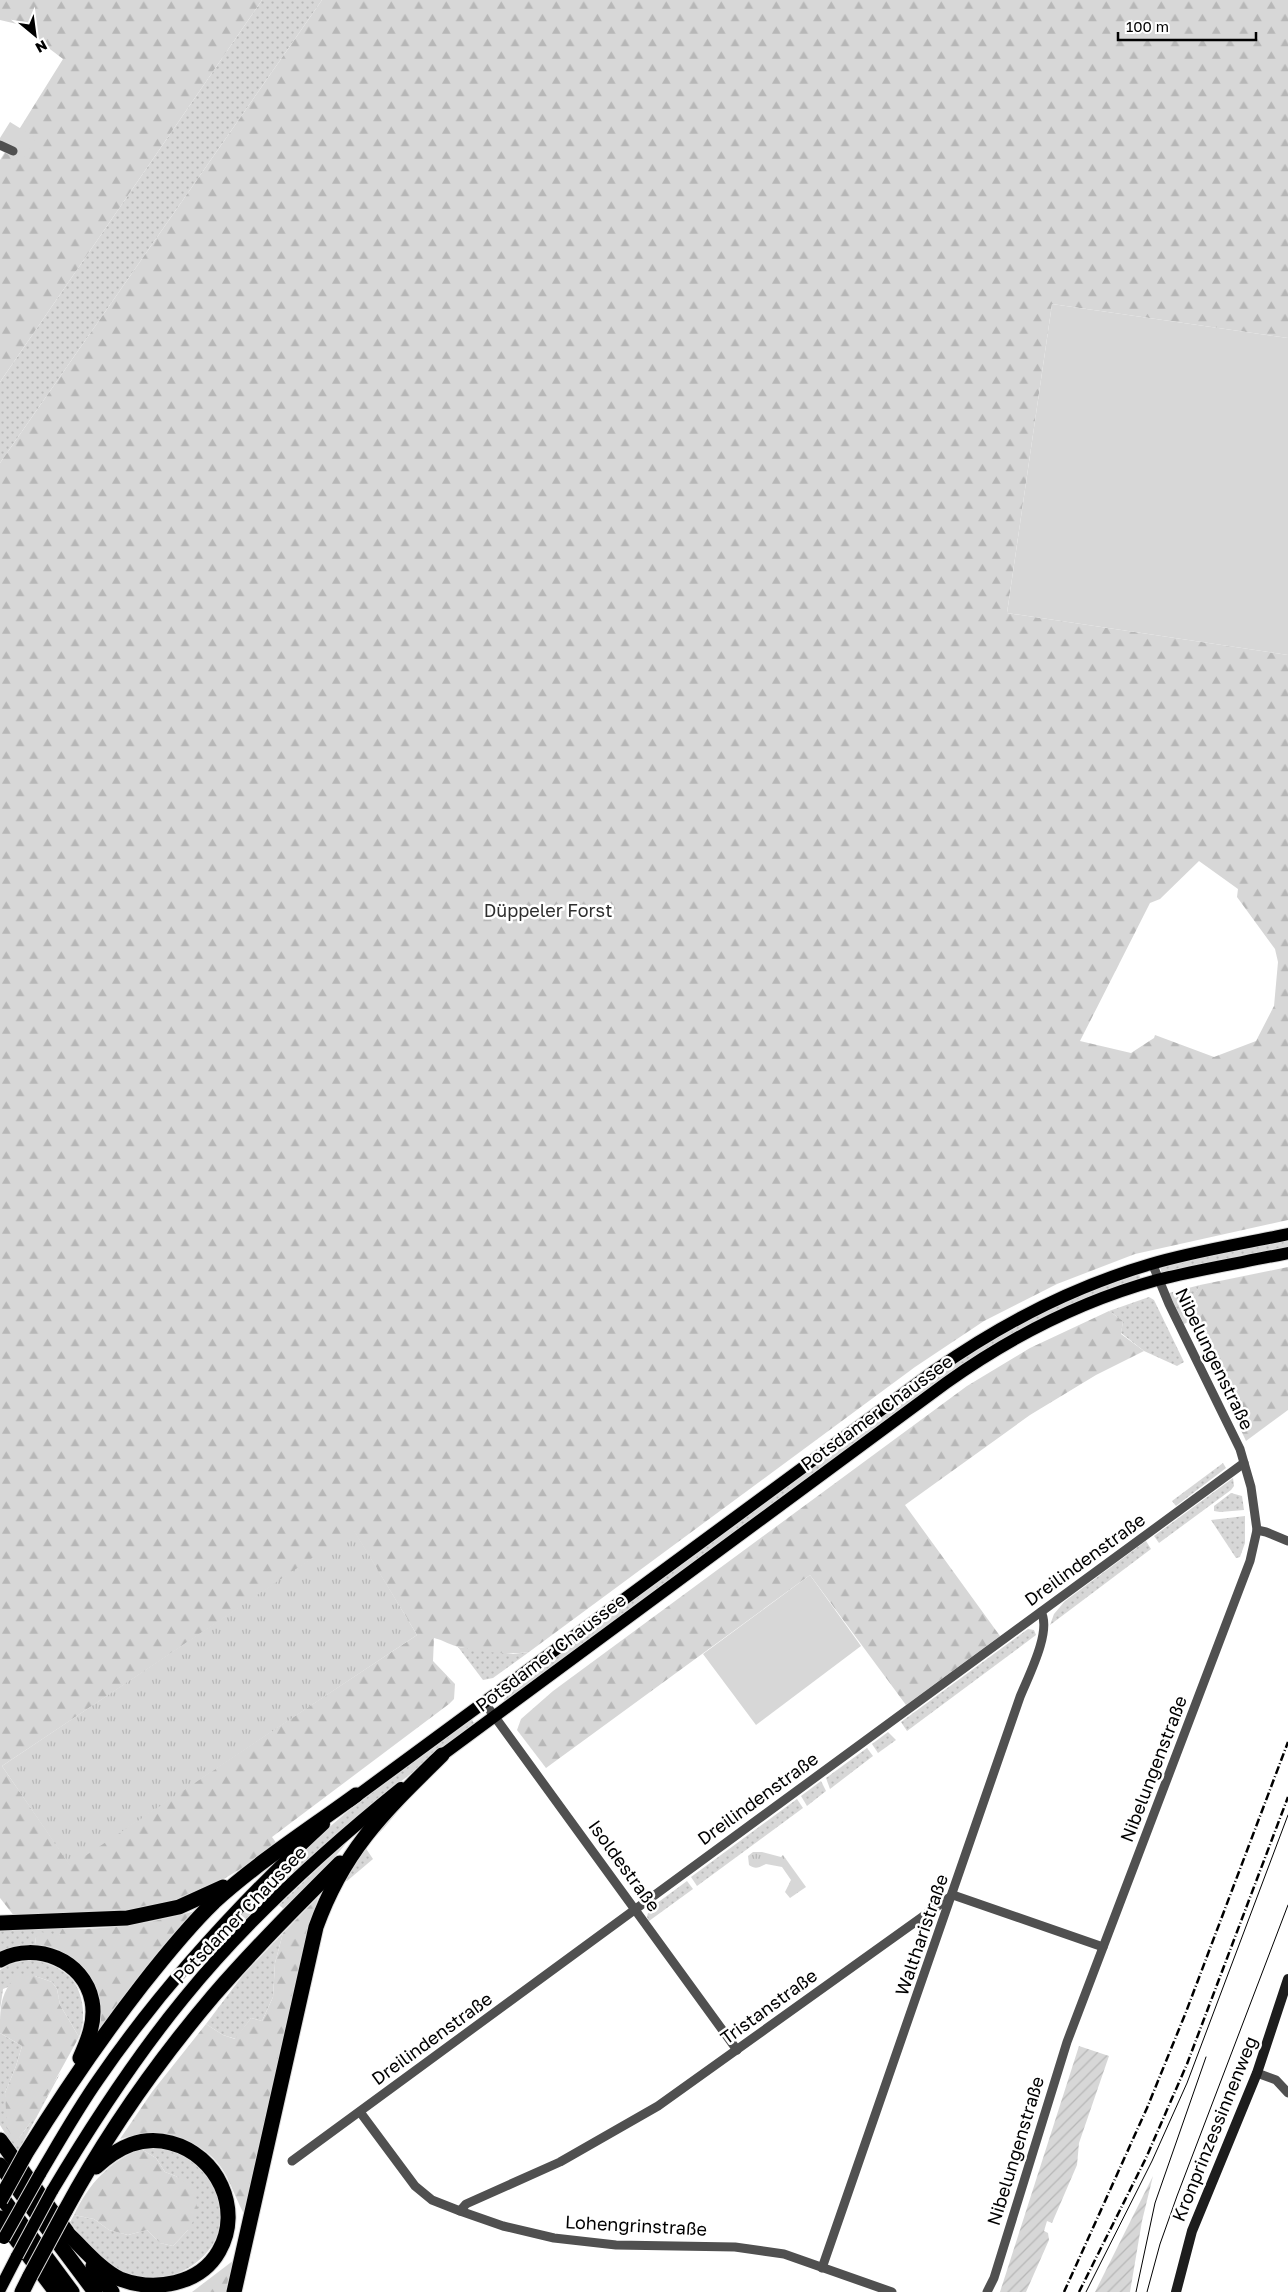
<svg xmlns="http://www.w3.org/2000/svg" width="1288" height="2292" font-family="'Golos Text',sans-serif">
<defs>
<pattern id="grass-dots" width="8" height="8" patternUnits="userSpaceOnUse" patternTransform="scale(1.25)"><rect width="8" height="8" fill="#d7d7d7"/><path d="M2 2h.1M6 6h.1" fill="none" stroke="#b7b7b7" stroke-width="1.8" stroke-linecap="round"/></pattern>
<pattern id="forest-firs" width="22" height="20" patternUnits="userSpaceOnUse" patternTransform="scale(1.25)"><rect width="22" height="20" fill="#d7d7d7"/><path d="M5 1l3.5 6h-7zM16 11l3.5 6h-7z" fill="#b7b7b7"/></pattern>
<pattern id="park-tufts" width="24" height="20" patternUnits="userSpaceOnUse" patternTransform="scale(1.25)"><rect width="24" height="20" fill="#d7d7d7"/><path d="M3 7l-1-3M5 7V3M7 7l1-3M15 17l-1-3M17 17v-4M19 17l1-3" fill="none" stroke="#b7b7b7"/></pattern>
<pattern id="garden-furrows" width="10" height="10" patternUnits="userSpaceOnUse" patternTransform="scale(1.25)"><rect width="10" height="10" fill="#d7d7d7"/><path d="M-1 1l2-2M0 10L10 0M9 11l2-2" fill="none" stroke="#b7b7b7"/></pattern>
</defs>
<rect width="100%" height="100%" fill="#fff"/>
<!-- grass -->
<g fill="url(#grass-dots)">
<polygon points="262,0 322,0 0,463 0,382"/>
<polygon points="1288,1238 1288,1249 1162,1275 1160,1266"/>
<polygon points="1139,1273 1141,1281 1048,1317 506,1702 501,1696 950,1364 1060,1302"/>
<polygon points="1200,1285 1191,1302 1190,1321 1184,1324 1169,1293"/>
<polygon points="1149,1297 1154,1300 1184,1362 1177,1366 1144,1351 1121,1333 1123,1321 1109,1311"/>
<polygon points="1223,1463 1226,1468 1176,1506 1172,1501"/>
<polygon points="1233,1478 1234,1486 1231,1490 1159,1543 1154,1536"/>
<polygon points="1231,1493 1242,1496 1244,1510 1220,1512 1214,1511 1214,1506"/>
<polygon points="1245,1516 1245,1543 1240,1557 1236,1558 1211,1520"/>
<polygon points="1146,1541 1151,1549 1050,1625 1054,1614 1065,1601"/>
<polygon points="1028,1629 1034,1630 1036,1635 907,1731 901,1722"/>
<polygon points="458,1647 513,1654 529,1652 493,1678 483,1680"/>
<polygon points="471,1718 475,1725 387,1792 227,1942 219,1934 304,1849 348,1811"/>
<polygon points="888,1732 896,1740 878,1753 872,1744"/>
<polygon points="867,1748 873,1756 830,1789 826,1778"/>
<polygon points="821,1781 826,1791 807,1806 801,1796"/>
<polygon points="415,1791 384,1828 365,1847 373,1859 347,1881 342,1879 363,1845"/>
<polygon points="797,1799 803,1808 697,1886 691,1877"/>
<polygon points="351,1837 323,1872 285,1910 279,1905"/>
<polygon points="687,1881 693,1889 649,1921 647,1917 649,1909"/>
<polygon points="62,1929 59,1936 36,1937 35,1945 17,1946 0,1953 0,1930"/>
<polygon points="283,1933 275,1963 273,1997 262,2021 251,2018 236,2039 223,2035 206,2024 243,1975"/>
<path d="M29 1960C43 1962 54 1964 65 1973 84 1986 87 2018 79 2037L60 2005 57 1989 52 1982 35 1976 3 1989 0 2010V1970L10 1964Z"/>
<path d="M0 2033 22 2046 16 2066 5 2093 16 2141C35 2121 44 2094 61 2072L17 2153 0 2125Z"/>
<path d="M141 2149C163 2146 187 2153 203 2170 252 2227 194 2292 127 2277 122 2275 118 2270 115 2268 95 2252 85 2243 70 2222L74 2215 94 2219 109 2230 128 2235 147 2230 160 2243 173 2246 188 2230 178 2177 165 2172 156 2158Z"/>
</g>
<!-- forest -->
<g fill="url(#forest-firs)" fill-rule="evenodd">
<polygon points="0,0 262,0 0,382 0,160 63,59 17,24 0,20"/>
<path d="M322 0H1288V338L1052 304 1007 613 1288 655V1220L1135 1254 1057 1284 984 1321 915 1367 529 1652C507 1655 482 1652 460 1647 452 1646 443 1640 434 1638L433 1661 455 1684 454 1699 449 1704 272 1837 277 1844 242 1868 207 1889 180 1900 117 1913 15 1917 0 1898V463ZM1199 861 1238 889 1237 897 1275 949 1278 962 1274 1006 1256 1041 1214 1057 1155 1035 1154 1038 1131 1053 1080 1041 1150 903 1160 899ZM354 1531 417 1635 70 1865 2 1766Z"/>
<polygon points="1288,1267 1288,1410 1246,1441 1190,1321 1188,1312 1191,1301 1200,1285"/>
<polygon points="1109,1311 1123,1321 1121,1334 1144,1351 1096,1375 1030,1415 905,1505 1000,1636 906,1705 810,1575 546,1768 517,1730 521,1719 553,1691 967,1386 1030,1348"/>
<path d="M318 1897 245 2216C238 2203 233 2190 227 2177 207 2138 160 2126 120 2139L152 2092 206 2024 223 2035 235 2039 251 2018 262 2021 273 1997 275 1963 283 1933Z"/>
<path d="M199 1910 98 2031 100 2007 87 1973 73 1958 57 1949 35 1945 36 1937 41 1932 59 1935 62 1929C111 1930 152 1923 199 1910Z"/>
<path d="M15 1976H35L52 1982 57 1989 60 2005 79 2037 36 2115 16 2142 7 2128 5 2093 16 2066 22 2046 0 2033C0 2007 0 1996 15 1976Z"/>
<path d="M141 2149 156 2158 165 2172 178 2177 194 2189 198 2213 188 2230 173 2246 160 2243 147 2230 128 2235 109 2230 94 2219 74 2215C88 2185 109 2161 141 2149Z"/>
<polygon points="234,2260 226,2292 192,2292"/>
</g>
<!-- park -->
<g fill="url(#park-tufts)">
<polygon points="354,1530 417,1635 70,1866 2,1766"/>
<path d="M753 1852H762L781 1857 783 1855 806 1887 790 1898 785 1892 791 1880 782 1867 766 1864C759 1867 756 1870 749 1865L748 1856Z"/>
</g>
<!-- garden -->
<g fill="url(#garden-furrows)">
<polygon points="1079,2046 1109,2056 1079,2143 1077,2165 1052,2223 1047,2221 1044,2231 1048,2233 1049,2240 1026,2292 1000,2292"/>
<polygon points="1153,2176 1142,2221 1130,2292 1095,2292"/>
</g>
<!-- pitch -->
<g fill="#d7d7d7">
<polygon points="10,122 36,138 21,162 0,150 0,138"/>
<polygon points="1052,304 1288,338 1288,655 1007,613"/>
<polygon points="810,1575 861,1646 756,1725 703,1654"/>
</g>
<g fill="none" stroke-linecap="round" stroke-linejoin="round">
<!-- primary casing -->
<g stroke="#dbdbdb" stroke-width="14">
<g id="primary">
<path d="M434 1761 946 1383C1009 1338 1081 1301 1157 1280 1200 1269 1245 1262 1288 1253"/>
<path d="M350 1801 934 1371C1001 1324 1072 1287 1151 1264 1195 1251 1242 1244 1288 1234"/>
<path d="M40 2174C59 2142 77 2110 98 2080 163 1985 240 1902 324 1824"/>
<path d="M52 2191C92 2124 134 2059 184 1998 248 1919 323 1851 401 1788"/>
<polyline points="0,2289 17,2256"/>
</g>
</g>
<!-- motorway casing -->
<g stroke="#dbdbdb" stroke-width="17">
<g id="motorway">
<polyline points="0,1923 127,1918 179,1907 223,1887"/>
<path d="M0 1960C36 1941 84 1960 92 2001 96 2021 88 2040 80 2058"/>
<polyline points="0,2140 67,2232"/>
<path d="M26 2153C62 2095 100 2039 142 1985 164 1957 188 1927 214 1902 258 1862 308 1830 356 1795"/>
<polyline points="0,2165 95,2292"/>
<polyline points="0,2195 72,2292"/>
<path d="M65 2211C106 2135 158 2061 214 1995 254 1949 297 1906 340 1863"/>
<polyline points="0,2218 56,2292"/>
<path d="M69 2235C85 2250 100 2269 120 2279 154 2292 200 2285 219 2251 243 2209 217 2155 171 2143 142 2135 118 2147 96 2167"/>
<polyline points="93,2266 112,2292"/>
<polyline points="22,2292 30,2276"/>
<path d="M234 2292 316 1927C344 1849 385 1811 442 1755"/>
</g>
</g>
<!-- minor -->
<g stroke="#505050" stroke-width="9">
<polyline points="0,145 13,151"/>
<polyline points="1257,1530 1266,1532 1288,1541"/>
<polyline points="484,1702 737,2050"/>
<polyline points="1257,2073 1276,2080 1288,2093"/>
<polyline points="360,2112 415,2186 432,2200 460,2211 503,2226 554,2238 616,2245 735,2247 784,2254 892,2292"/>
<polyline points="292,2161 1244,1463"/>
<polyline points="460,2211 466,2204 560,2162 658,2106 953,1895 1103,1947"/>
<path d="M822 2268 1020 1697C1028 1677 1052 1631 1041 1612"/>
<polyline points="987,2292 994,2278 1067,2042 1250,1561 1257,1530 1251,1487 1240,1449 1169,1304 1152,1263"/>
</g>
<!-- secondary -->
<polyline stroke="#1d1d1d" stroke-width="10" points="1176,2292 1192,2231 1257,2073 1288,1979"/>
<!-- primary -->
<use href="#primary" stroke="#000" stroke-width="12"/>
<!-- motorway -->
<use href="#motorway" stroke="#000" stroke-width="15"/>
<!-- tram -->
<g stroke="#000" stroke-width="1">
<polyline points="1086,2292 1152,2161 1187,2083 1288,1815"/>
<polyline points="1136,2292 1155,2203 1206,2057"/>
<polyline points="1147,2292 1160,2244 1177,2196 1288,1905"/>
</g>
<!-- rail -->
<g stroke="#000" stroke-width="2.5" stroke-dasharray="8 2.5 1 2.5" stroke-linecap="butt">
<polyline points="1064,2292 1147,2108 1186,2012 1288,1742"/>
<polyline points="1079,2292 1146,2158 1187,2064 1288,1797"/>
</g>
<!-- primary-bridge casing -->
<g stroke="#dbdbdb" stroke-width="14" stroke-linecap="butt">
<g id="primary-bridge">
<polyline points="4,2238 40,2174"/>
<polyline points="17,2256 52,2191"/>
</g>
</g>
<!-- motorway-bridge casing -->
<g stroke="#dbdbdb" stroke-width="17" stroke-linecap="butt">
<g id="motorway-bridge">
<polyline points="0,2200 26,2153"/>
<polyline points="30,2276 65,2211"/>
</g>
</g>
<!-- primary-bridge -->
<use href="#primary-bridge" stroke="#000" stroke-width="12"/>
<!-- motorway-bridge -->
<use href="#motorway-bridge" stroke="#000" stroke-width="15"/>
</g>
<g text-anchor="middle" stroke-width="5" stroke-linejoin="round" paint-order="stroke">
<!-- park labels -->
<g font-size="18" fill="#2e2e2e" stroke="#fff">
<text x="548" y="917">Düppeler Forst</text>
</g>
<!-- street labels -->
<g font-size="18" fill="#000" stroke="#fff">
<text transform="translate(1214 1359) rotate(64)" y="6">Nibelungenstraße</text>
<text transform="translate(877 1413) rotate(-36)" y="6">Potsdamer Chaussee</text>
<text transform="translate(1085 1560) rotate(-36)" y="6">Dreilindenstraße</text>
<text transform="translate(551 1653) rotate(-37)" y="6">Potsdamer Chaussee</text>
<text transform="translate(1154 1769) rotate(-69)" y="6">Nibelungenstraße</text>
<text transform="translate(758 1799) rotate(-36)" y="6">Dreilindenstraße</text>
<text transform="translate(624 1866) rotate(54)" y="6">Isoldestraße</text>
<text transform="translate(240 1915) rotate(-46)" y="6">Potsdamer Chaussee</text>
<text transform="translate(922 1935) rotate(-71)" y="6">Waltharistraße</text>
<text transform="translate(769 2007) rotate(-36)" y="6">Tristanstraße</text>
<text transform="translate(432 2039) rotate(-36)" y="6">Dreilindenstraße</text>
<text transform="translate(1215 2129) rotate(-68)" y="6">Kronprinzessinnenweg</text>
<text transform="translate(1016 2151) rotate(-73)" y="6">Nibelungenstraße</text>
<text transform="translate(636 2226) rotate(3)" y="6">Lohengrinstraße</text>
</g>
</g>
<!-- north arrow -->
<g transform="translate(35 35) rotate(151)" stroke="#ffffff" stroke-width="4" paint-order="stroke">
<path d="M0-4L9 19L0 12L-9 19Z" fill="#000000"/>
<text y="-8" font-size="14" font-weight="bold" text-anchor="middle" fill="#000000">N</text>
</g>
<!-- scale -->
<path d="M1118 32v8h138v-8" fill="none" stroke="#000000" stroke-width="2.5"/>
<text x="1126" y="32" font-size="15" fill="#000000" stroke="#ffffff" stroke-width="4" paint-order="stroke">100 m</text>
</svg>
